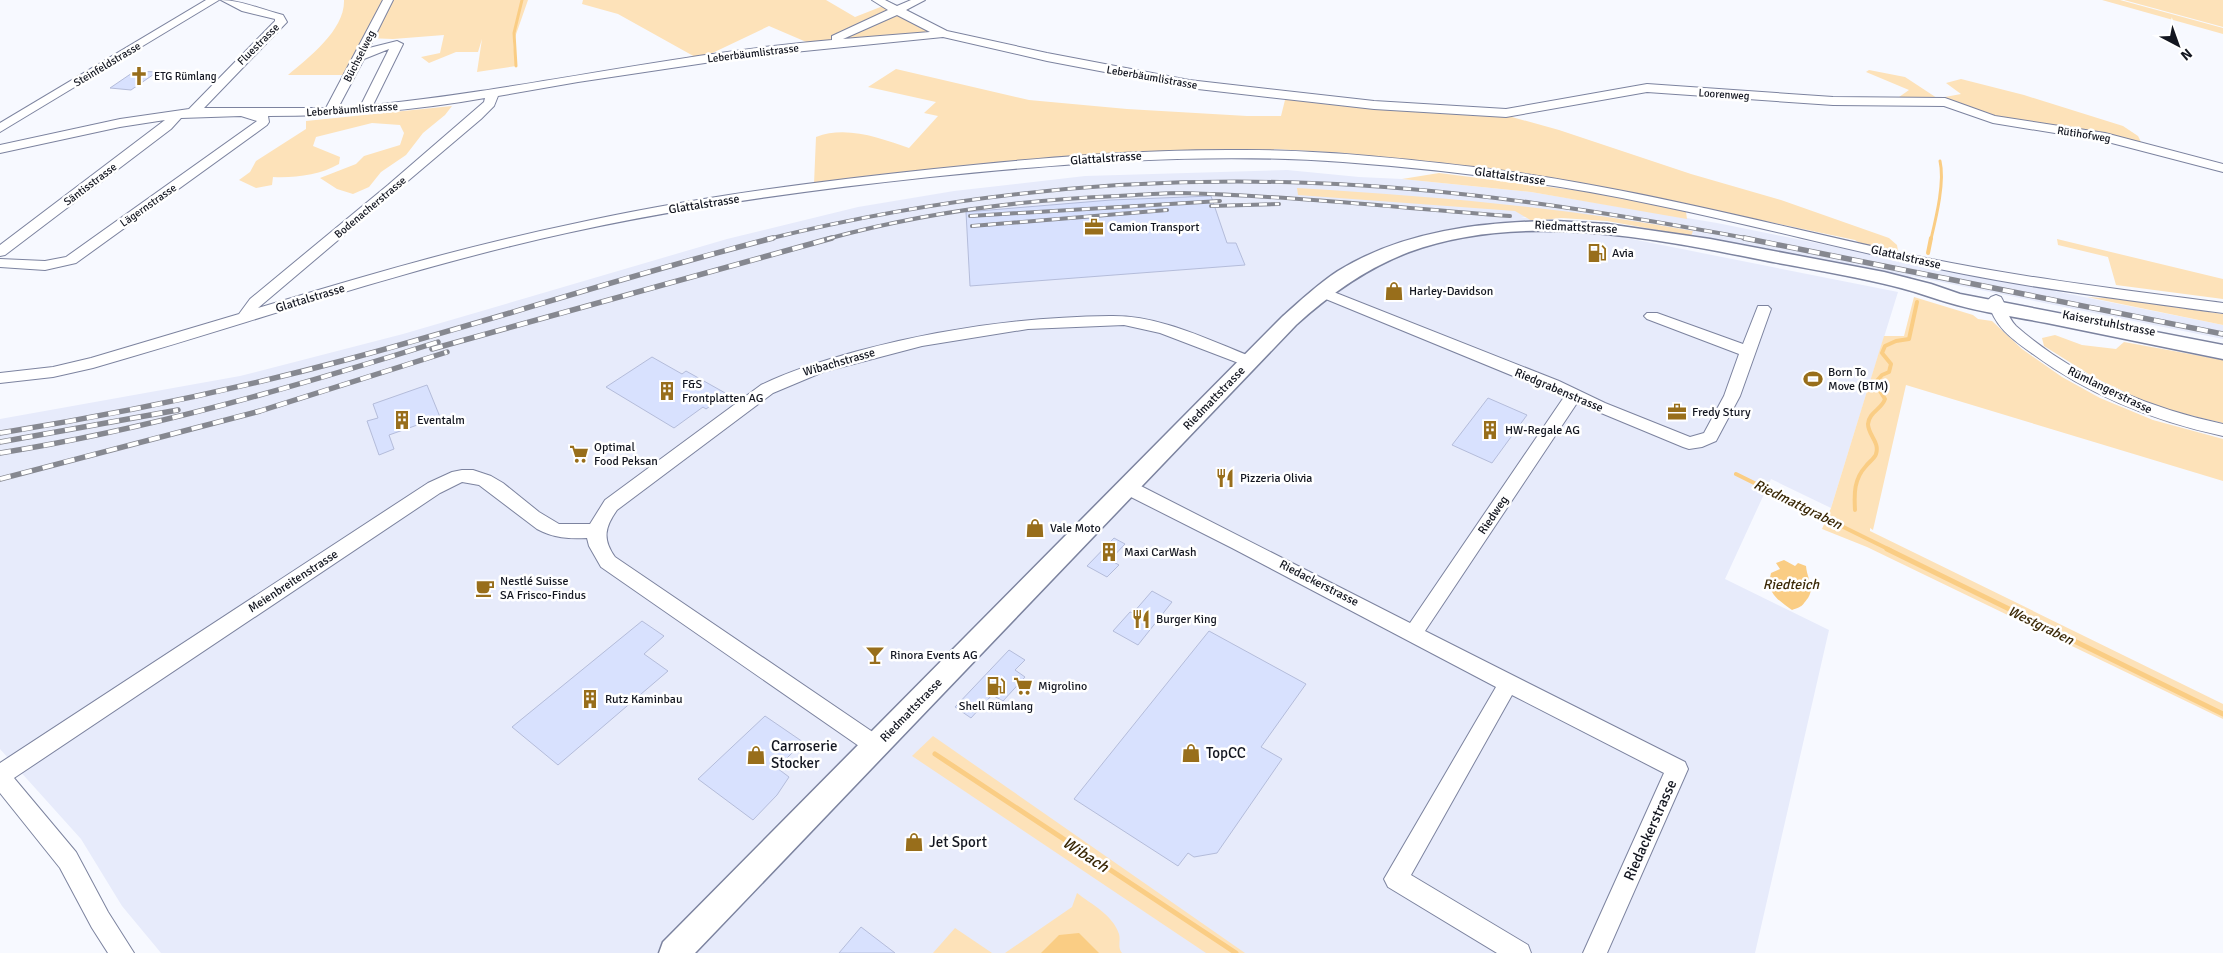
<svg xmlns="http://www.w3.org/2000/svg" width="2223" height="953" font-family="Signika,sans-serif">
<rect width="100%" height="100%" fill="#f7f9ff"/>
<!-- built -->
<polygon fill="#e7ebfb" points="1287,170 1359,177 1402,179 1531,192 1717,223 2223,325 2223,339 1911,276 1911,278 1625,221 1572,216 1521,217 1898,292 1831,508 1771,479 1725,579 1829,630 1755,953 161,953 122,906 81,839 0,749 0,419 240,376 403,334 727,239 858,207 954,191 1085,176"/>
<!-- green -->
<g fill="#fde2b9">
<path d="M344 0H528L513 43 516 66 477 72 482 39 478 52H456L429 63 421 57 440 53 444 35 393 39 367 38 347 75H288C309 57 345 30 344 0Z"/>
<polygon points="583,0 826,0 855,17 883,6 941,34 811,44 769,26 704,57 697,58 618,14 582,4"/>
<polygon points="2102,0 2120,0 2223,28 2223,34"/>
<polygon points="2124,0 2223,0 2223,27"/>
<path d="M896 69 1029 100 1127 109 1247 116H1281L1286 96 1501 114 1559 130 1691 174 1781 200 1889 238 1897 245 1898 251 1861 244 1855 240 1612 189 1344 153 1274 149V151L1201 150 814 184 816 137C846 125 880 138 909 148L938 116 924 113 936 102 868 87Z"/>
<polygon points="1869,70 1905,77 1940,100 1892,102 1909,90 1866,72"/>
<polygon points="1961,79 2024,95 2123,126 2138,136 2142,144 1993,118 1944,101 1945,97 1961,94 1946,83"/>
<path d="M452 106 445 115 423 133 406 155 381 172 369 187 353 194 337 189 320 178 356 164 364 156 400 145 404 133 400 125 372 123 316 137 313 146 340 157 339 164C320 175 295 178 273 177L272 185 256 188 239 180 250 172 256 161 306 129V121Z"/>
<polygon points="1439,173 1605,194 1686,212 1687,219 1531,192 1402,179"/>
<path d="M1297 188C1430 196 1562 207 1693 231L1691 236 1607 221 1561 218 1532 221 1515 211 1298 195Z"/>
<polygon points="2057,239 2223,279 2223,299 2116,285 2108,257 2058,245"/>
<polygon points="1914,297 1973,315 1978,319 1992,321 2022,349 2062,377 2100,398 2153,420 2223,439 2223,481 1906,385 1873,530 1870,528 1870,531 2223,704 2223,719 1867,547 1822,529 1831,508 1884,336 1904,336"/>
<polygon points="2087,297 2119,299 2223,314 2223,325"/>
<polygon points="2055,335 2082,345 2116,349 2124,342 2223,360 2223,423 2159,408 2095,378 2044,346 2042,338"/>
<polygon points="933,736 1245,953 1206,953 912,756"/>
<path d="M1077 893C1091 904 1113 915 1119 934 1121 941 1117 947 1122 953H1005L1072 907Z"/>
<polygon points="955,928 992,953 933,953"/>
</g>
<!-- water -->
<g fill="#facd84">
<path d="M1784 560 1795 566 1798 563 1806 566C1807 579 1815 587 1808 598 1801 607 1803 606 1792 610 1777 599 1766 593 1771 573L1780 569 1776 563Z"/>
<polygon points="1079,933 1099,953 1041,953 1059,935"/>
</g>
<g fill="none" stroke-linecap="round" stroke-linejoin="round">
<!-- stream-far2 -->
<g stroke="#facd84" stroke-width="3">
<polyline points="516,66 514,33 522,0"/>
<path d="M1931 239C1936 218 1945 182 1940 161"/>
</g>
<!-- stream-far1 -->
<g stroke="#facd84" stroke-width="4">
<polyline points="1928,253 1931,238"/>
<polyline points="1736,474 1890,550"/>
<path d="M1855 510C1854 493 1854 479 1866 466 1869 462 1875 458 1876 454 1880 442 1868 435 1868 424 1869 412 1882 409 1885 399L1875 383 1882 375 1889 372 1891 364 1882 353 1885 346 1896 341 1909 339 1917 302"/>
</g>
<!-- stream -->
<g stroke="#facd84" stroke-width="5">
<polyline points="1887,549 2223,714"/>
<polyline points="935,754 1236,953"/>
</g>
</g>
<!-- building -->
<g fill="#d8e1fe" stroke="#b4bcda">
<polygon points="135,71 157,72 131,90 110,88"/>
<polygon points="1211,196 1227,243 1236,243 1245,265 970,286 966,212 1111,200"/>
<polygon points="652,357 682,374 686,371 727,394 706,409 703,407 674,428 606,387"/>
<polygon points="427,385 440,417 389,435 394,449 379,455 367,421 378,418 373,404"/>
<polygon points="1488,398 1527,415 1492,463 1452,445"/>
<polygon points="1114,538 1125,544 1110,560 1119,565 1107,577 1087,566"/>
<polygon points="1152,591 1172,602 1138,645 1113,631 1130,612 1133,613"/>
<polygon points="642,621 664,636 644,654 668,671 558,765 512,727"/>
<polygon points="1209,631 1306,684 1261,747 1282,759 1217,853 1194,857 1188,853 1178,866 1074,799"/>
<polygon points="1009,650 1025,660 1015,670 1025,677 1003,701 992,695 971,718 955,707"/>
<polygon points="765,716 803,742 777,768 789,777 777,795 753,820 698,779"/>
<polygon points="861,927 895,953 839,953"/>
</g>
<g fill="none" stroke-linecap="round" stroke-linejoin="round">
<!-- minor casing -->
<g stroke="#7c839f" stroke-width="2">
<g id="minor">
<polygon points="206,0 219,0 0,132 0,123"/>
<path d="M221 0C240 0 263 10 283 15L287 22 204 108H326L383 0H393L369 48 397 41 403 44 373 105C527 89 678 53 832 40V36L888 10 872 0H885L897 6 911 0H925L906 10 947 31 1047 53 1189 80 1374 101 1506 109 1647 84 1833 97 1945 98 1995 116 2105 133 2223 164V172L2104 141 1993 123 1944 106 1833 105 1647 92 1506 117 1374 109 1189 88 1047 61 943 37 745 57 578 82 498 96 494 106 481 119 258 308C360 277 463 247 568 225 689 198 811 182 934 169 1037 158 1141 149 1244 150 1321 150 1398 158 1474 167 1627 185 1775 226 1926 258 2024 278 2124 290 2223 303V313C2137 301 2050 291 1964 274 1861 254 1759 226 1656 205 1553 183 1448 170 1343 162 1205 152 1067 163 930 177 789 192 648 212 511 246 369 281 233 328 93 368L53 377 0 383V373L53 367 91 358 239 314 250 299 388 185 484 102 485 98C413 111 341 116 268 116L269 122 267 125 76 263 45 270 0 267V259L45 261 66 257 257 121 241 116 181 118 171 129 5 255 0 256V245L165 120 120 127 0 153V145L120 119 189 109 275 21V19L242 11ZM897 15 930 32 843 39ZM389 49 360 107 338 108 364 59Z"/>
<polygon points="1321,287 1559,381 1605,403 1690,437 1704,433 1724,396 1739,354 1647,319 1644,316 1647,313 1657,313 1743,344 1758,306 1768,306 1771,309 1740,396 1716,441 1702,447 1689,449 1683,447 1577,403 1425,631 1685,762 1688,769 1607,953 1583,953 1664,773 1512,695 1411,875 1528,945 1531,953 1497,953 1388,887 1384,879 1496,687 1232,548 1121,492 1118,487 1121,482 1127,481 1133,482 1410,623 1564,397 1316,295 1314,292 1316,289"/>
<path d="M1996 295 2001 297C2007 307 2007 317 2016 326 2074 377 2148 408 2223 424V436C2154 421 2090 396 2033 354 2012 339 1993 326 1988 300L1991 297Z"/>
<path d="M1110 316C1161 315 1208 340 1255 358L1257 362 1255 366 1249 367 1160 333 1124 325 1028 329 922 346 823 372 773 393 617 510C605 527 602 539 615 557L883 739 887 746 883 753 876 755 869 753 601 567 589 546 587 538C568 539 554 538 537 529L479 485 462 482 440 493 14 778 76 852 108 912 134 953H108L92 928 60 868 0 793V763L428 483 452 472 462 470H473L491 476 503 483 539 512 559 524H590L605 500 761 385C792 370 825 360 858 351 940 329 1024 317 1110 316Z"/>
</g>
</g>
<!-- major casing -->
<g stroke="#7c839f" stroke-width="3">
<path id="major" d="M1555 221 1607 224 1710 239 1884 272 1931 284 1960 294 2223 345V359C2164 347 2106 335 2047 323 2017 317 1986 313 1957 305 1938 300 1920 293 1901 288 1859 277 1816 270 1773 262 1658 239 1523 210 1409 252 1365 269 1330 294 1296 325L695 953H659L663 942 1282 317C1300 301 1318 284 1338 271 1403 231 1481 222 1555 221Z"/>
</g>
<!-- minor -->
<use href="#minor" fill="#fff" fill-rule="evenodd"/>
<!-- major -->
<use href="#major" fill="#fff" fill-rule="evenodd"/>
<!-- rail-far1 casing -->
<g stroke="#868890" stroke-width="4">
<g id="rail-far1">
<polyline points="1211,206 1279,204"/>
<polyline points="970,216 1220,201"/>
<polyline points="972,226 1167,210"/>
<path d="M768 239C946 195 1128 176 1312 183 1459 188 1606 212 1751 239"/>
<path d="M827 239C922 213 1019 200 1118 196 1139 195 1161 193 1182 193 1291 196 1401 208 1510 216"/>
</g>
</g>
<!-- rail casing -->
<g stroke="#868890" stroke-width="5.5">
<g id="rail">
<polyline points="1744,238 2223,334"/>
<polyline points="432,349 832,238"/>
<path d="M0 433C118 414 234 390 349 359 491 321 631 274 773 238"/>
<polyline points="0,442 178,410"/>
<path d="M0 453C150 429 294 387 438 342"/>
<polyline points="0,479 260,411 447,352"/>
</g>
</g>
<!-- rail-far1 -->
<use href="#rail-far1" stroke="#fff" stroke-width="2.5" stroke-dasharray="8" stroke-linecap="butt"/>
<!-- rail -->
<use href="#rail" stroke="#fff" stroke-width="4" stroke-dasharray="11" stroke-linecap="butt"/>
</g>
<!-- icons -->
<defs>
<g id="church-bare" transform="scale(1.5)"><path d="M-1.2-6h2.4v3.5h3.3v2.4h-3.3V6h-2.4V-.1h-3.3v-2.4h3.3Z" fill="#986e1b" stroke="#fff" stroke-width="2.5" paint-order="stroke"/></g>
<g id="office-bare" transform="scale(1.5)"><path d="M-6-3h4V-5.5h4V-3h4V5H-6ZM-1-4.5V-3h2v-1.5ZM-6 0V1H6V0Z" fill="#986e1b" stroke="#fff" stroke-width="2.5" paint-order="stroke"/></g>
<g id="fuel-bare" transform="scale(1.5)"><path d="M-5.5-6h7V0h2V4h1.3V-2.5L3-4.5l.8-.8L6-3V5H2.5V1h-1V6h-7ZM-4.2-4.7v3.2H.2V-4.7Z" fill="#986e1b" stroke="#fff" stroke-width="2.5" paint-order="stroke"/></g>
<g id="shop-bare" transform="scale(1.5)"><path d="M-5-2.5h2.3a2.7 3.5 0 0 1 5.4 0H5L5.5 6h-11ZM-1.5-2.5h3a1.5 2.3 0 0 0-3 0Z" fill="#986e1b" stroke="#fff" stroke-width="2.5" paint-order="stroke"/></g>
<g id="stadium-bare" transform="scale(1.5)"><path d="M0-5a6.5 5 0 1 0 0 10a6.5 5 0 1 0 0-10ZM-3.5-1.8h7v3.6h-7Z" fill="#986e1b" stroke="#fff" stroke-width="2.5" paint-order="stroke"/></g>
<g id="building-bare" transform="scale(1.5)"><path d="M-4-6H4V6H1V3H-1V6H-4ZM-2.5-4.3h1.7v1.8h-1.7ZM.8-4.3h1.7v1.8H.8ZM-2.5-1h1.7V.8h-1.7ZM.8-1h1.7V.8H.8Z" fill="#986e1b" stroke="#fff" stroke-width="2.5" paint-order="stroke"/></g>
<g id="supermarket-bare" transform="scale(1.5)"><path d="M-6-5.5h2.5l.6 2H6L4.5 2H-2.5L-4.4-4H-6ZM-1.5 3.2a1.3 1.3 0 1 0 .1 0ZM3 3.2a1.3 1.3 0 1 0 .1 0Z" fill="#986e1b" stroke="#fff" stroke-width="2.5" paint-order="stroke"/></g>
<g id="restaurant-bare" transform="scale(1.5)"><path d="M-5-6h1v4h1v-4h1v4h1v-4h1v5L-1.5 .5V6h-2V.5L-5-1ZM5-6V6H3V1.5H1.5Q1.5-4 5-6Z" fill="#986e1b" stroke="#fff" stroke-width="2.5" paint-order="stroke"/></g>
<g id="cafe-bare" transform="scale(1.5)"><path d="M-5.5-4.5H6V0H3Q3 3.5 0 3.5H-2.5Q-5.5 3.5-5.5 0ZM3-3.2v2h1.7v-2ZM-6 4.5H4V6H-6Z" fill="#986e1b" stroke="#fff" stroke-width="2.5" paint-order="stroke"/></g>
<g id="bar-bare" transform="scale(1.5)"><path d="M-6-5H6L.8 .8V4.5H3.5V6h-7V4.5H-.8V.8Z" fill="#986e1b" stroke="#fff" stroke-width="2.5" paint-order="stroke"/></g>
</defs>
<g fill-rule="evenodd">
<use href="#church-bare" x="139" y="76"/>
<use href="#office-bare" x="1094" y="227"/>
<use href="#fuel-bare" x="1597" y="253"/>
<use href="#shop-bare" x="1394" y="291"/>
<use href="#stadium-bare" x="1813" y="379"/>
<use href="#building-bare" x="667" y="391"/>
<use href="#office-bare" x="1677" y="412"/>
<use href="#building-bare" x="402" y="420"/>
<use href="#building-bare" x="1490" y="430"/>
<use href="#supermarket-bare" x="579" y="454"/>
<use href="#restaurant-bare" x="1225" y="478"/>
<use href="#shop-bare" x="1035" y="528"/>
<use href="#building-bare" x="1109" y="552"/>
<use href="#cafe-bare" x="485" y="588"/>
<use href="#restaurant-bare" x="1141" y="619"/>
<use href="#bar-bare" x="875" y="655"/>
<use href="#fuel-bare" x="996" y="686"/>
<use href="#supermarket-bare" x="1023" y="686"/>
<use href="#building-bare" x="590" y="699"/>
<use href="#shop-bare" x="1191" y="753"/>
<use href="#shop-bare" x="756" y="755"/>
<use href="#shop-bare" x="914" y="842"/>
</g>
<g text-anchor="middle" stroke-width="5" stroke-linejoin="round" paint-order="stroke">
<!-- far-street labels -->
<g font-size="11" fill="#131620" stroke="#fff">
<text transform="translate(258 44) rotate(-45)" y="4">Fluestrasse</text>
<text transform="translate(753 53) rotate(-7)" y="4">Leberbäumlistrasse</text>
<text transform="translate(359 56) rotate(-63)" y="4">Büchselweg</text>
<text transform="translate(107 64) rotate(-31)" y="4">Steinfeldstrasse</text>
<text transform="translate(1152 77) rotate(10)" y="4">Leberbäumlistrasse</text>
<text transform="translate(1724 94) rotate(4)" y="4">Loorenweg</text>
<text transform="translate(352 109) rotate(-4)" y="4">Leberbäumlistrasse</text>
<text transform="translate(2084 134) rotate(9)" y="4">Rütihofweg</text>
<text transform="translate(90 184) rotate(-37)" y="4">Säntisstrasse</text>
<text transform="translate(148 205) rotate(-35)" y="4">Lägernstrasse</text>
<text transform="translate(370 207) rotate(-40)" y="4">Bodenacherstrasse</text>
</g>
<!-- far-poi labels -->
<g font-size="11" fill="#131620" stroke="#fff" text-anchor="start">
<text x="154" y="80">ETG Rümlang</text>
</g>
<!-- street labels -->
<g font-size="12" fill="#131620" stroke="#fff">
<text transform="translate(1106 158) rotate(-4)" y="4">Glattalstrasse</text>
<text transform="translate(1510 176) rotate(8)" y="4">Glattalstrasse</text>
<text transform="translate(704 204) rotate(-9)" y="4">Glattalstrasse</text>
<text transform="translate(1576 227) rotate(3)" y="4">Riedmattstrasse</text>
<text transform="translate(1906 257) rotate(13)" y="4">Glattalstrasse</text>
<text transform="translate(310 298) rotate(-17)" y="4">Glattalstrasse</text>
<text transform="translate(2109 323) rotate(11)" y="4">Kaiserstuhlstrasse</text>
<text transform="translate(839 362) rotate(-16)" y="4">Wibachstrasse</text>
<text transform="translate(1559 390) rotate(23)" y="4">Riedgrabenstrasse</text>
<text transform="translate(2110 390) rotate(26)" y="4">Rümlangerstrasse</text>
<text transform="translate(1214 398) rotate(-46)" y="4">Riedmattstrasse</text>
<text transform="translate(1493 515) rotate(-56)" y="4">Riedweg</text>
<text transform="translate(293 581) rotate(-33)" y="4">Meienbreitenstrasse</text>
<text transform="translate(1319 583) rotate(27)" y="4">Riedackerstrasse</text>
<text transform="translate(911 710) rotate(-46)" y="4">Riedmattstrasse</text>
</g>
<!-- poi labels -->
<g font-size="12" fill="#131620" stroke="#fff" text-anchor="start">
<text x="1109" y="231">Camion Transport</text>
<text x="1612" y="257">Avia</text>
<text x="1409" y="295">Harley-Davidson</text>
<text x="1828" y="376">Born To<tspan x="1828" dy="14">Move (BTM)</tspan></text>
<text x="682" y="388">F&amp;S<tspan x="682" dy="14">Frontplatten AG</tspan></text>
<text x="1692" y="416">Fredy Stury</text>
<text x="417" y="424">Eventalm</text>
<text x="1505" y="434">HW-Regale AG</text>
<text x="594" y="451">Optimal<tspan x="594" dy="14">Food Peksan</tspan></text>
<text x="1240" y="482">Pizzeria Olivia</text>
<text x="1050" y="532">Vale Moto</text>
<text x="1124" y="556">Maxi CarWash</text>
<text x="500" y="585">Nestlé Suisse<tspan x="500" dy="14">SA Frisco-Findus</tspan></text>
<text x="1156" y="623">Burger King</text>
<text x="890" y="659">Rinora Events AG</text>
<text x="1038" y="690">Migrolino</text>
<text x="605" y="703">Rutz Kaminbau</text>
<text x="996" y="710" text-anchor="middle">Shell Rümlang</text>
</g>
<!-- water labels -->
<g font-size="14" font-style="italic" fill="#3b2907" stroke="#fff">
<text transform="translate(1798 504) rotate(26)" y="5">Riedmattgraben</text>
<text x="1791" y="589">Riedteich</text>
<text transform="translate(2041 625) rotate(26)" y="5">Westgraben</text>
</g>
<!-- near-poi labels -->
<g font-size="15" fill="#131620" stroke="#fff" text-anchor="start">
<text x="771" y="751">Carroserie<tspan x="771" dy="17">Stocker</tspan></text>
<text x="1206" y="758">TopCC</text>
<text x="929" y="847">Jet Sport</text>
</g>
<!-- near-street labels -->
<g font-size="15" fill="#131620" stroke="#fff">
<text transform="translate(1650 830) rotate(-66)" y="5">Riedackerstrasse</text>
</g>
<!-- near-water labels -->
<g font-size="16" font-style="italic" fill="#3b2907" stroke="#fff">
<text transform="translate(1086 854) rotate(33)" y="6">Wibach</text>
</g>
</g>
<!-- north arrow -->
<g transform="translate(2178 45) rotate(139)" stroke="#ffffff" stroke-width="4" paint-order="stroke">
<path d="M0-4L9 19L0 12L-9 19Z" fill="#131620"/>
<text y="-8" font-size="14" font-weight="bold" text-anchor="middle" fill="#131620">N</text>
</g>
</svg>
